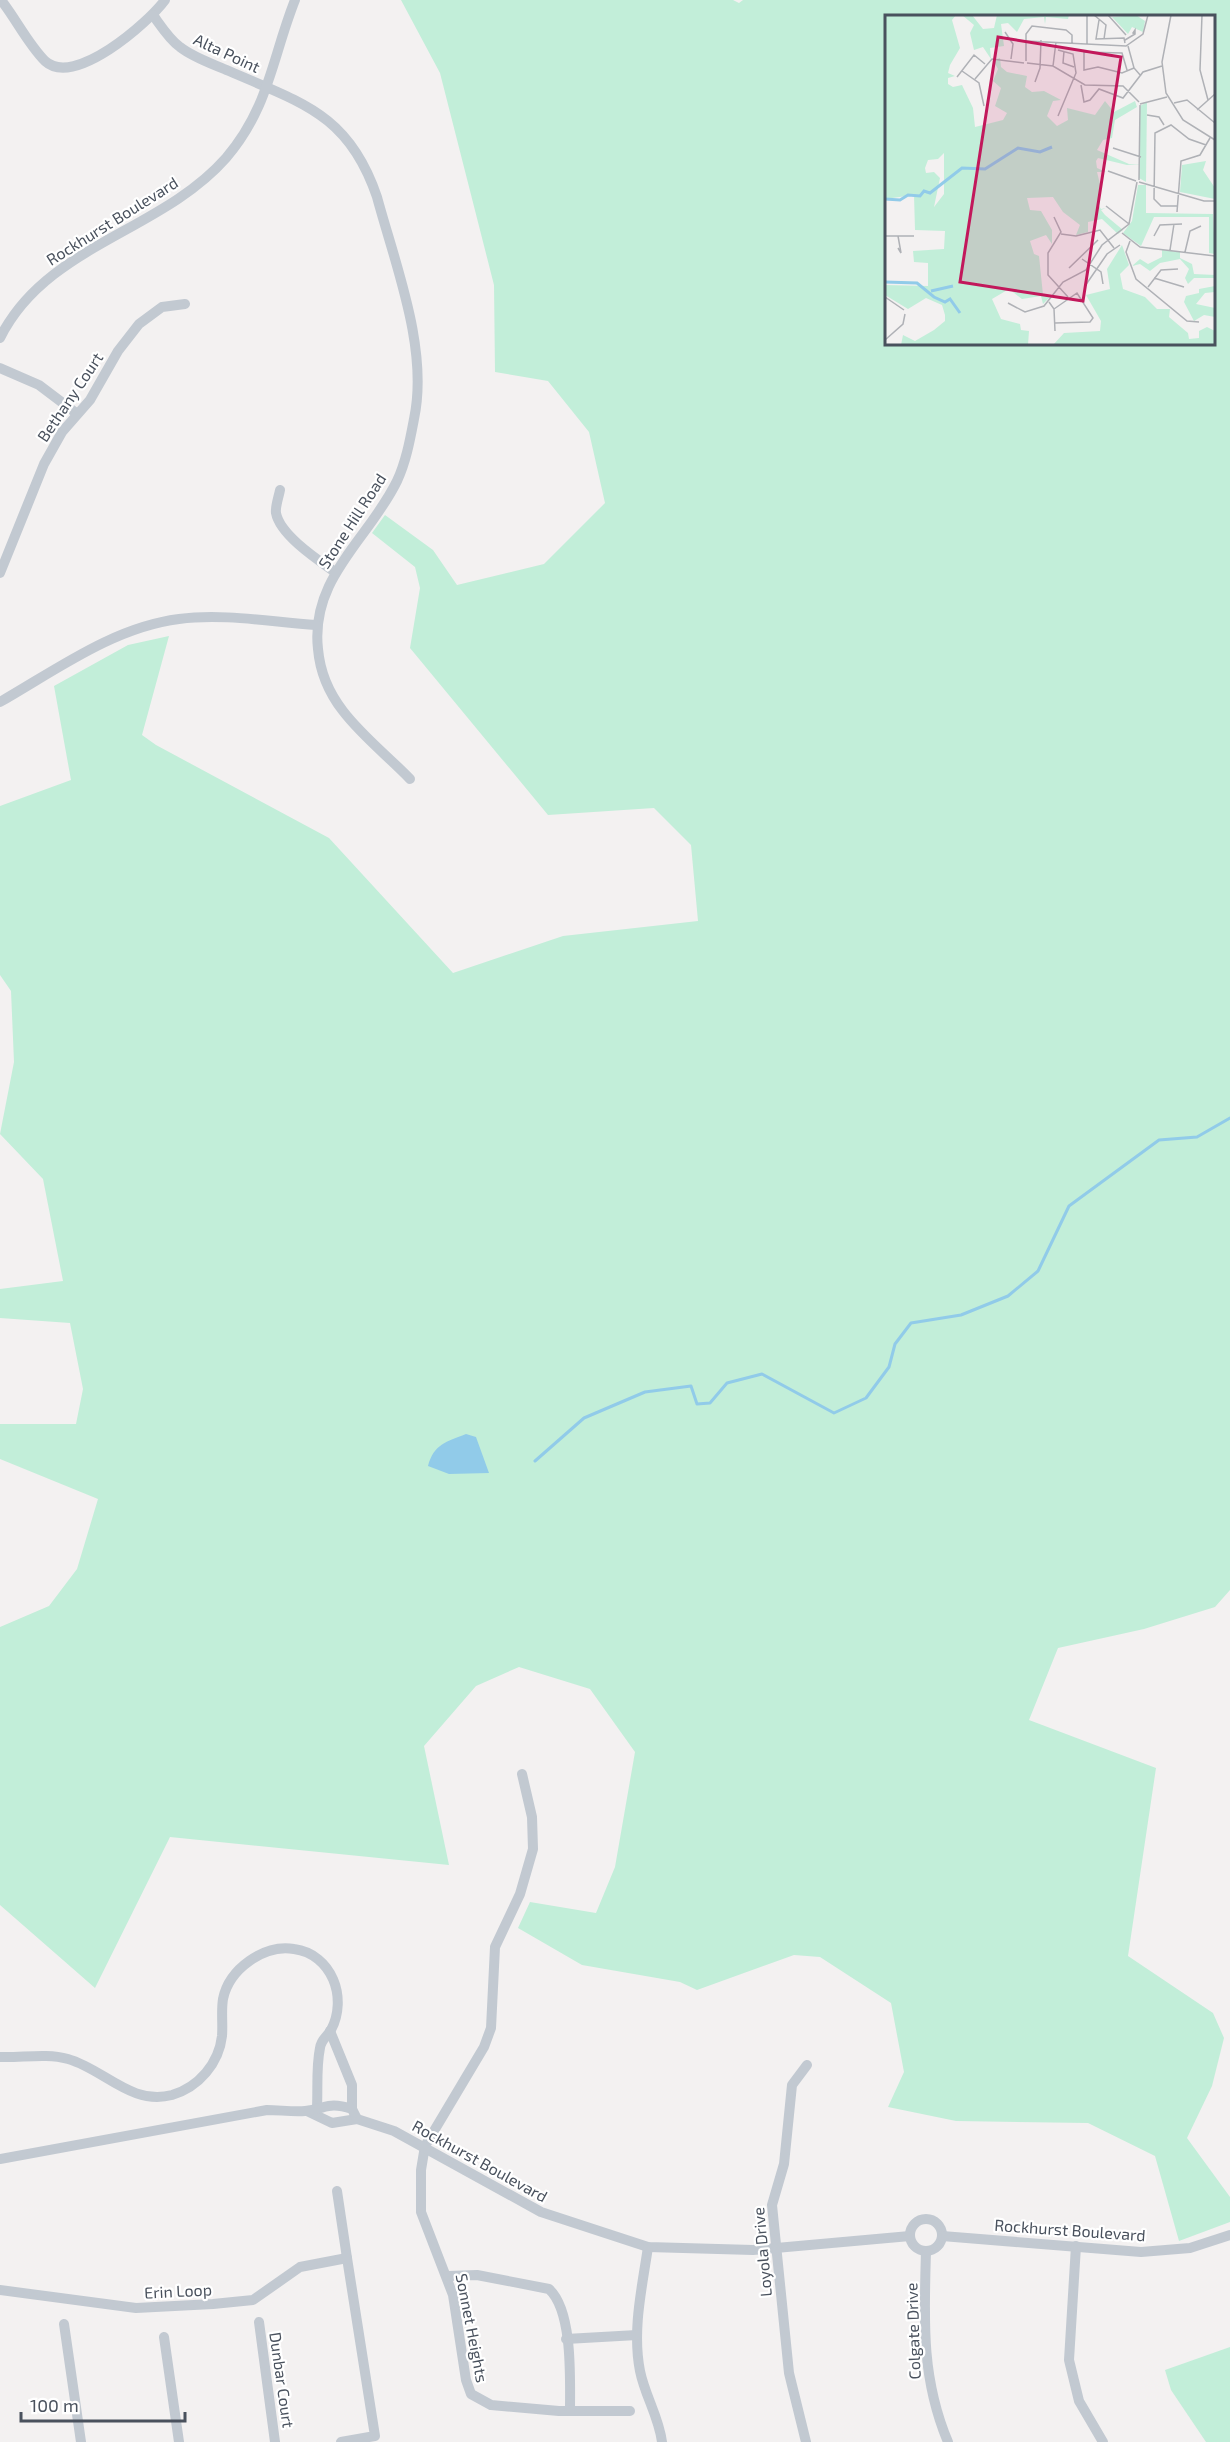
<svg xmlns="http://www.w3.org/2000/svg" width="1230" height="2442" font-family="'Exo 2',sans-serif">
<rect width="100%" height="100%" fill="#f3f1f1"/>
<!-- green -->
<g fill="#c2eed9" fill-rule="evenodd">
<path d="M401 0H733L739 3 743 0H1230V1590L1215 1607 1144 1629 1058 1648 1029 1720 1156 1768 1128 1956 1213 2013 1224 2038 1212 2086 1187 2138 1230 2197V2222L1179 2241 1155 2156 1088 2123 956 2121 888 2107 904 2072 891 2003 820 1957 794 1955 697 1990 680 1982 582 1965 518 1928 530 1902 596 1913 615 1867 635 1752 590 1689 519 1667 476 1686 424 1746 449 1865 170 1837 95 1988 0 1905V1627L49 1606 77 1569 98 1499 0 1459V1424H76L83 1389 70 1323 0 1318V1289L63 1281 43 1179 0 1134 14 1062 11 991 0 975V806L71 780 54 686 128 645 169 636 142 735 156 745 329 838 453 973 563 936 698 921 691 845 654 808 548 815 410 648 420 588 415 567 372 533 385 515 433 550 457 585 544 564 605 503 589 432 548 381 495 372 494 285 440 73ZM886 16H1214V344H886Z"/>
<polygon points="1230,2347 1230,2442 1206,2442 1171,2390 1165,2370"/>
</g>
<!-- water -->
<path fill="#91cbe9" d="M466 1434 476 1437 489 1473 449 1474 428 1466C434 1444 446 1442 466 1434Z"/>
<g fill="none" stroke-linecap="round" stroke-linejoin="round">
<!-- stream -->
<polyline stroke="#91cbe9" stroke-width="3" points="535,1461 584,1418 645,1392 691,1386 697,1404 710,1403 727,1383 762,1374 834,1413 866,1398 889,1367 895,1344 911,1323 961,1315 1008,1296 1038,1271 1069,1206 1159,1140 1197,1137 1230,1118"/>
<!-- minor -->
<g stroke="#c2c9d1" stroke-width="10">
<path d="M1 0C16 19 28 44 45 61 74 88 148 23 165 0"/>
<path d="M153 15C161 26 169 39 180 47 194 58 213 64 229 71 302 103 349 114 377 197 395 264 429 349 414 419 410 440 406 462 397 481 369 539 310 578 318 649 320 672 329 693 343 711 362 736 389 757 410 779"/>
<path d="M0 338C46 245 161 232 226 158 269 108 272 58 295 0"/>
<polyline points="0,368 39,385 76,413"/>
<path d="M280 490C279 496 275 507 276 513 280 535 318 560 335 572"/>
<polyline points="0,573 44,464 62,432 90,400 118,351 139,324 162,307 185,304"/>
<path d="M0 702C56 670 114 627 179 619 223 613 271 622 316 625"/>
<polyline points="522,1774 532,1817 533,1849 520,1894 495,1947 491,2028 484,2047 425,2146 421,2170 421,2212 453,2295 466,2380 471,2394 491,2405 559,2411 630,2411"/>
<polyline points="330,2031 352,2085 352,2109"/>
<path d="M0 2057C22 2058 46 2053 68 2059 104 2069 131 2106 172 2095 199 2087 219 2063 222 2036 223 2024 221 2011 223 1999 229 1969 264 1944 294 1949 332 1954 348 1998 331 2030 327 2037 321 2039 320 2048 316 2067 318 2088 317 2107"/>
<polyline points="307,2111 332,2123 357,2119 394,2131 541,2212 648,2247 753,2250 910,2236"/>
<path d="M0 2159 267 2110C279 2110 293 2112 305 2111 327 2109 327 2101 352 2109L357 2119"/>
<polyline points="337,2191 347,2258"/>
<circle cx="926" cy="2235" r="16"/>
<polyline points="942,2236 1141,2252 1190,2248 1230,2235"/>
<polyline points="1076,2246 1069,2360 1079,2401 1103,2442"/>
<path d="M648 2247C642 2288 632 2330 640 2371 645 2396 659 2417 662 2442"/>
<path d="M926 2251C924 2320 921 2378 948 2442"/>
<path d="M448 2276 477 2275 549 2289C573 2311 570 2379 570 2411"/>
<polyline points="0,2290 136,2308 213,2304 253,2300 300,2267 347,2258 375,2436 341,2442"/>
<polyline points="259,2322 275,2442"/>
<polyline points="64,2324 81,2442"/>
<polyline points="164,2337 179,2442"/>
<polyline points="566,2339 637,2335"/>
<polyline points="806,2442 789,2373 772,2205 784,2164 792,2085 807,2065"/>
</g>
</g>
<g text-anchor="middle" stroke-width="4.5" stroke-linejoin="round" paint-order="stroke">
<!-- street labels -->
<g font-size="16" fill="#49515d" stroke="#fff">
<text transform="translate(227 53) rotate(25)" y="6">Alta Point</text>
<text transform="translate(112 221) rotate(-32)" y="6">Rockhurst Boulevard</text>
<text transform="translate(70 397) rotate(-56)" y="6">Bethany Court</text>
<text transform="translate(352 521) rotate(-57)" y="6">Stone Hill Road</text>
<text transform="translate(480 2161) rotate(29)" y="6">Rockhurst Boulevard</text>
<text transform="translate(1070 2230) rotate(4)" y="6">Rockhurst Boulevard</text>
<text transform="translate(762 2252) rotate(-95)" y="6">Loyola Drive</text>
<text transform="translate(178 2291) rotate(-3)" y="6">Erin Loop</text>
<text transform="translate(472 2328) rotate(79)" y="6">Sonnet Heights</text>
<text transform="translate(913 2331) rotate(-92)" y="6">Colgate Drive</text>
<text transform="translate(282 2380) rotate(82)" y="6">Dunbar Court</text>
</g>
</g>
<!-- overview -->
<g transform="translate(885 15)">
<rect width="330" height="330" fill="#f3f1f1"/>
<path d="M0 0H71L67 5 75 33 65 50 63 58 70 61 63 63V69L68 72 77 70 88 93 90 112 118 105 122 98 110 91 116 73 108 66 113 54 108 45 115 43 116 52 122 57 142 61 140 72 147 77 159 76 176 85 168 86 162 101 172 111 183 105 182 93 210 100 220 86 229 97 250 86 252 92 230 105 227 123 218 125 212 135 244 149H255L242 150 213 143 211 146 212 153 221 157H212L216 173 212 187 216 194 221 193 216 195 220 200 238 215 233 219 217 204 203 207V217L191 220 195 210 178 197 168 182 142 183 145 195 156 196 167 215V229L161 220 145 226 149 239 154 241 158 280 166 281 158 289 156 281 137 284 124 274 107 284 116 304 135 309 136 315 144 316 143 330H16L18 320 30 326 49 315 60 306V300L57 290 41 283 23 294 0 280V270L43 271V248L29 247 28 236 59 234 60 216 30 215 29 180 0 184ZM59 138V179L49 192 55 163 49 157 41 158 40 153 43 145 53 144ZM77 0H87L98 14 109 13 112 0H184L183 4 161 2 160 9 159 2 139 4 132 17 123 8 116 9 119 31 105 33 106 44 98 32 89 35 85 18 89 10ZM251 0 260 6 258 17 247 12 243 19 227 2ZM262 87 261 167 254 163 255 91ZM321 146 318 155 330 173V184L295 177 297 150ZM253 170H261V198L328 199 330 239 324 238V202H269L256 231 238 218 247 206ZM237 230 244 250 235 259 238 274 260 282 272 294H285L284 302 303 318 304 324 314 323V316L322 312 330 316V330H168L179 318 215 316 216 306 201 280 225 274 222 254ZM277 235 295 237V243L307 249 309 259 330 260V277L320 278 311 289 330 293V302L319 300 309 306 299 287 301 281 314 278V274L330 271 329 263H309L303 269 300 263 304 254 295 244 275 248 265 256 255 249 247 251 255 244 263 249 277 242Z" fill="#c2eed9" fill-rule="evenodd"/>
<path fill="none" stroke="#91cbe9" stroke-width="3" d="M0 184 15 185 23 180 35 181 39 176 45 178 77 153 100 154 133 133 155 137 167 132M0 267 32 268 49 282 60 287 65 284 75 298M46 276 68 271"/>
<path fill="none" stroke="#afb1b6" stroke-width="1.5" d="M209 0 221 10 219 24M223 0 241 20M286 0 277 47 281 78 298 105 330 125M317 0 315 55 323 85M214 5 211 24 239 23 240 28M120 17 128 29 126 44M240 25 250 19V15L248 18 250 19M141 26 241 31 258 19 263 0M202 30V0M243 31 249 53 256 61M173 35 188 39 191 58 173 101M179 36 178 48 189 52M141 46V19L147 11 181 15 187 20V30M142 48 168 51 200 70 238 71 254 87M168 51 171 27M242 55 237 38 199 37V55L213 52 237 58 249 53M77 56 94 68 99 91M72 62 89 40 100 49M90 64 107 44 139 48M150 67 155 53 156 25M196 70 199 87 205 85 214 74 238 83 258 57 277 51M289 88 302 85 330 108M255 89 282 82M312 95 330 79M262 100 274 102 279 110M228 133 256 142M223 156 251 166M254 165 255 90M254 167 319 186H330M221 191 244 209M292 191H276L269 184 270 118 286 110 304 124 321 130M292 197 296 146 315 140 325 123M169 202 176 217 163 238V260L183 282M237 218 255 232 330 241M176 219 191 221 215 215 229 233M0 221H29M269 221 275 210 297 209M245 226 241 237 251 264 302 306 314 307M13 233 16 238 13 221M285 235 289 209M300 237 305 216 316 211M197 244 216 257 218 269M184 253 213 225M269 263 299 272M200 271 222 239 235 230M263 272 276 255 293 254M0 282 19 295M164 287 169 294 170 316M123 288 140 297 159 291 178 267 201 255 217 230 244 209 252 167M169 294 192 278 208 303 205 307 170 308M0 325 18 309 20 299"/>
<path fill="#c2185b" fill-opacity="0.15" stroke="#c2185b" stroke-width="3" d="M113 22 236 42 198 286 75 267Z"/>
<rect width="330" height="330" fill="none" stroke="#49515d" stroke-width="3"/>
</g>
<!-- scale -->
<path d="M21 2412v9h164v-9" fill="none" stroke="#49515d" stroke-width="3"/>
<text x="30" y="2412" font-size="18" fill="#49515d" stroke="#ffffff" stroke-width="4.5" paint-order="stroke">100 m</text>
</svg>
